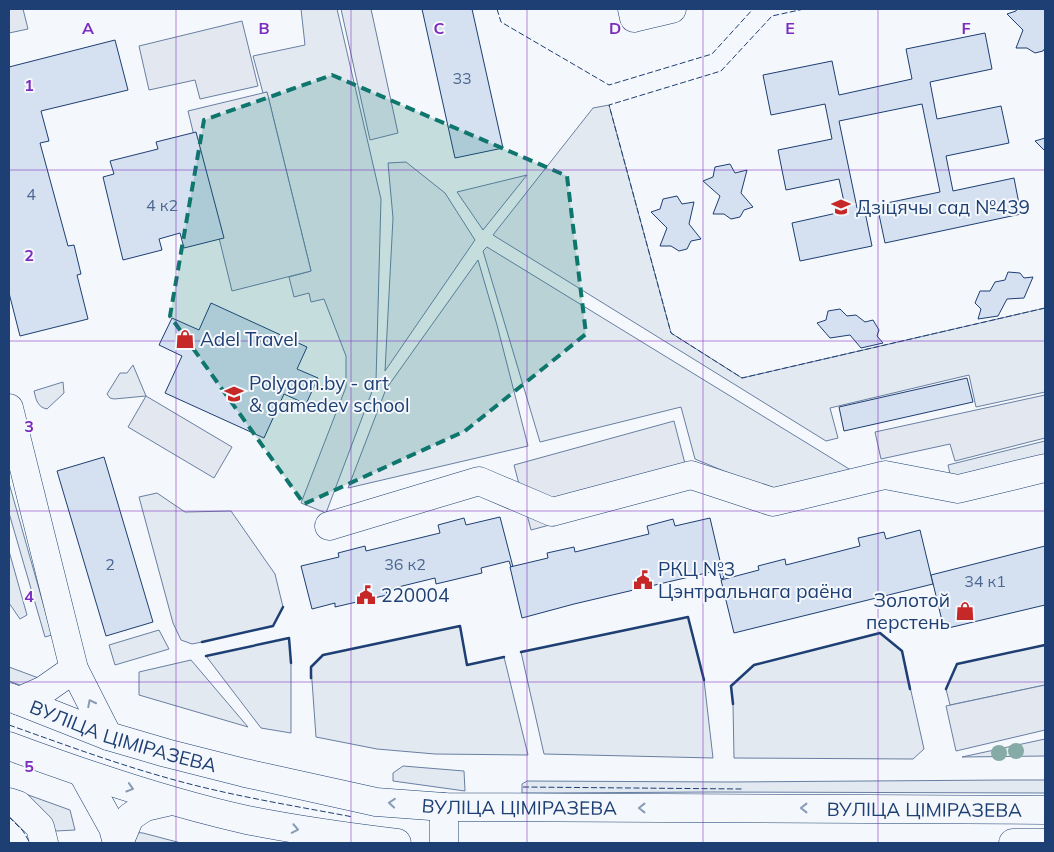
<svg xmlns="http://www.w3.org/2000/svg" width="1054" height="852" font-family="Mulish,sans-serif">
<rect width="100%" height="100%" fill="#f4f7fb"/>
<!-- green -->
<g fill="#e3e9f0" stroke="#687fa3">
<polygon points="301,9 337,9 381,199 376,381 326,513 301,503 346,387 346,356 324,299 311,302 309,293 294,297 289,277 311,271 267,92 263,93 253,56 305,45"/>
<polygon points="609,105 671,333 742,378 1045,308 1045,392 976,407 969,375 830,408 838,438 826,441 493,235 593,108"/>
<polygon points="406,162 445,193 475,240 385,371 393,218 388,163"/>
<polygon points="527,175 483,230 457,192"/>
<polygon points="487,247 859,475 774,492 695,459 681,407 540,442 483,251"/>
<polygon points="478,260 497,325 528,446 348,488 386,389"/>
<polygon points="133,365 146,396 114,399 110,398 107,394 120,373 127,373"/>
<path d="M63 382 64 393 47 409C37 407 36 399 34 391Z"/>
<polygon points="1045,441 1045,455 951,478 948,465"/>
<polygon points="9,483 52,635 45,637 9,513"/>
<polygon points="157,493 185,512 231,511 275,574 283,607 273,626 202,642 192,644 181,640 173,623 139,497"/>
<polygon points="9,551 27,615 20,619 9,603"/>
<polygon points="688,617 704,680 713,758 544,754 521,652"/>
<polygon points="460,626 467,665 504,657 528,755 435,754 377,749 316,737 311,667 323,655"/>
<polygon points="159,630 169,649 115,665 109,645"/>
<polygon points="880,633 902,651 924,749 913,759 734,758 733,704 731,686 754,665"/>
<polygon points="289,638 291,663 291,733 261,728 206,656"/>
<polygon points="1045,645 1045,685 950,705 946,689 957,664"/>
<polygon points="191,660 248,727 139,695 139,672"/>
<polygon points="9,667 44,680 25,687 9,681"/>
<polygon points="1045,739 1045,756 962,757"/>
<polygon points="403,766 464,771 465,791 393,781 393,773"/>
<polygon points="1007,780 1045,780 1045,793 710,792 544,793 522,793 522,784 527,781 728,782"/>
<polygon points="9,788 70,810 75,830 56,831 48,822 9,790"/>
<polygon points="132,832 143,833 181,843 132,843"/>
</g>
<!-- parking -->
<g fill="#e3e8f0" stroke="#687fa3">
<polygon points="9,9 23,9 28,29 9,33"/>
<polygon points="341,9 371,9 398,133 370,140"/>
<polygon points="242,21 258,86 200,99 195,80 149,90 139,46"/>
<polygon points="267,92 311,271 232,291 188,111"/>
<polygon points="1045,395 1045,438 955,461 950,444 881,459 875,432"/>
<polygon points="146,396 232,447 214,478 128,427"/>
<polygon points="674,421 691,487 531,530 514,465"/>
<polygon points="1045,685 1045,730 956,751 946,706"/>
</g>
<!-- building -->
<g fill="#d5e0f0" stroke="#1d3f73">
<polygon points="422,9 472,9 503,148 455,158"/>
<polygon points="1017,9 1045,9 1045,48 1043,51 1035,53 1027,48 1016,48 1023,30 1007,14 1016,11"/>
<polygon points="985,33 992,69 930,82 937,119 1001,106 1009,143 946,156 953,191 1014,178 1021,214 885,243 877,205 940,192 922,104 839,121 857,208 864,207 872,246 800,261 792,223 846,211 839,179 786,190 778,150 832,139 825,104 771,115 763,75 832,61 839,95 912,79 906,49"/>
<polygon points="115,40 128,90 41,111 49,141 40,143 68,246 74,245 81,274 77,275 88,319 20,336 9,293 9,67"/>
<polygon points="196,132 224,238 184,248 180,233 159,239 162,250 123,260 103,177 114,174 110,161 158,149 156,142"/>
<polygon points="1045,135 1045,151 1035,141 1045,138"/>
<polygon points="730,164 735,173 747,170 741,193 753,207 744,210 740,217 731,219 724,214 713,214 720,196 703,181 713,177 715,167"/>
<polygon points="677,196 682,204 694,202 689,224 701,239 691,241 687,249 679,251 671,246 660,246 667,228 651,212 660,209 663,199"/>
<polygon points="1008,272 1020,273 1024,278 1033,277 1024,298 1007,299 998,316 978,319 981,309 975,303 980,291 990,291 995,282 1005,280"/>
<polygon points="211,303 307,347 297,369 318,378 306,404 284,394 264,438 165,393 182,356 159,345 172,318 199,330"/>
<polygon points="840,309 847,316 856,315 865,322 873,320 879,330 877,336 883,343 861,348 850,335 830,338 817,323 826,320 828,311"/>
<polygon points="967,378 973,402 844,431 839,407"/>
<polygon points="104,457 153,622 106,636 57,471"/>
<polygon points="500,517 513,567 511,567 509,561 481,568 482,573 436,584 435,578 386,590 387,595 335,607 335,603 312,609 301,566 339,557 338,553 365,546 366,551 440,533 438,525 464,518 466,525"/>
<polygon points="710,518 724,578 721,579 719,570 574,604 522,618 510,567 548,558 547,553 574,547 575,552 649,534 647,526 673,519 675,526"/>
<polygon points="920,530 933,584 734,633 721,580 759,570 758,566 785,559 786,565 860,546 858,538 884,532 886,539"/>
<polygon points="1045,546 1045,605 944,629 931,575"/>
</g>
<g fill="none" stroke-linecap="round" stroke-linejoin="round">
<!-- minor casing -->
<g stroke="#1d3f73" stroke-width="29">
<g id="minor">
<polyline points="632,9 634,18 672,9"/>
<polyline points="9,408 74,669 108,736"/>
<polyline points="329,526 479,481 552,512 691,475 773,502 885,475 958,489 1045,468"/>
<polyline points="19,701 44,690 74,669"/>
<polyline points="9,802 18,805 40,827 44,843"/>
</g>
</g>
<!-- major casing -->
<g stroke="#1d3f73" stroke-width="29">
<g id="major">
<path id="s1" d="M9 697 108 736 166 753 245 773 376 802 444 807 1045 810"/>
<path d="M9 746C87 775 166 802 247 820 297 830 347 837 397 843"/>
<polyline points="83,774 113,828 117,843"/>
<polyline points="444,807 444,843"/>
<polyline points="119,843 130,817 145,807 171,801"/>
<polyline points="1013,843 1045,843"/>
</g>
</g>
<!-- minor -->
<use href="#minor" stroke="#f4f7fb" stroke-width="28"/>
<!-- major -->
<use href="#major" stroke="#f4f7fb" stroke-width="28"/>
<!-- fence -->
<g stroke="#1d3f73" stroke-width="1" stroke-dasharray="6 2.5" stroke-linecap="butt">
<polyline points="497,9 501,22 609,85 712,54 753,9"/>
<polyline points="804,9 772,16 721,71 609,105 671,333 742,378 1045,308"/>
<path d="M9 725C60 743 111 762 164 777 226 795 290 805 353 817"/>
<polyline points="523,787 742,789"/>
<polyline points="9,817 23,831 30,843"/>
</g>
<!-- wall -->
<g stroke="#1d3f73" stroke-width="2.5">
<polyline points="202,642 273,626 283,607"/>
<polyline points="521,652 688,617 704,680"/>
<polyline points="206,656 289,638 291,663"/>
<polyline points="311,678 311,667 323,655 460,626 467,665 504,657"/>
<polyline points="946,689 957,664 1045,645"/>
<polyline points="733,704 731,686 754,665 880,633 902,651 910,689"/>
</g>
</g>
<!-- trees -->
<g fill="#86aba6">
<circle cx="1016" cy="751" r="8"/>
<circle cx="999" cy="753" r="8"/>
</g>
<!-- one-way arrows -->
<defs><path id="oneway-chevron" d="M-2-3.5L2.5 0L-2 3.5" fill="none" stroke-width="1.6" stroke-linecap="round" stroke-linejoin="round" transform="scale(1.25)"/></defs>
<g stroke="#889bb7">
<use href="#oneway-chevron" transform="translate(91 703) rotate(-117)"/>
<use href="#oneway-chevron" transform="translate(130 788) rotate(17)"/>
<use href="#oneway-chevron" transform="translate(392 803) rotate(-175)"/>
<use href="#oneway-chevron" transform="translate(642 808) rotate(-180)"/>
<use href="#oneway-chevron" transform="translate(804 808) rotate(-180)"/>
<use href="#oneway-chevron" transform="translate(295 829) rotate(11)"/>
</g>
<!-- marked area -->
<path fill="#0f766e" fill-opacity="0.2" stroke="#0f766e" stroke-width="4" stroke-dasharray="10 6" stroke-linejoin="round" d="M332 75 567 176 586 334 465 431 304 504 170 316 204 120Z"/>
<!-- grid -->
<path fill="none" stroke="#7b2cbf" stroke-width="1" stroke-opacity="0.55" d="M176 9V843M351 9V843M527 9V843M703 9V843M878 9V843M9 170H1045M9 341H1045M9 511H1045M9 682H1045"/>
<!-- icons -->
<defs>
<g id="school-bare" transform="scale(1.5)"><path d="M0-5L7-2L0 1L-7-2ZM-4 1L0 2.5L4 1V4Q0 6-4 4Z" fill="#c62828" stroke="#f4f7fb" stroke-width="2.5" paint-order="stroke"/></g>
<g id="shop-bare" transform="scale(1.5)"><path d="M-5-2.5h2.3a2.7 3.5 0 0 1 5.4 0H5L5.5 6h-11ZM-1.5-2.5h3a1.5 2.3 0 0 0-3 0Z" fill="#c62828" stroke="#f4f7fb" stroke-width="2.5" paint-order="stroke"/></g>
<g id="university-bare" transform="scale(1.5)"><path d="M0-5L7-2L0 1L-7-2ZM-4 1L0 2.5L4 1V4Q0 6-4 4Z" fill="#c62828" stroke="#f4f7fb" stroke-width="2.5" paint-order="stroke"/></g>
<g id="civic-bare" transform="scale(1.5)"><path d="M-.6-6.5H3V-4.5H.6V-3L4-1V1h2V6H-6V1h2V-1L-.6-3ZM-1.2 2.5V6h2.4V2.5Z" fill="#c62828" stroke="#f4f7fb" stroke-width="2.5" paint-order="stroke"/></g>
</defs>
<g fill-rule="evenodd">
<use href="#school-bare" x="841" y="207"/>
<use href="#shop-bare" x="185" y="339"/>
<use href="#university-bare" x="234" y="394"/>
<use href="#civic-bare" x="643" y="580"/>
<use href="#civic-bare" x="366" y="595"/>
<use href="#shop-bare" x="965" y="611"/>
</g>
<g text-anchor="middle" stroke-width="4" stroke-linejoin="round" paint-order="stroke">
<!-- number labels -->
<g font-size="16" fill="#4b6792">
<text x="462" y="84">33</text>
<text x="31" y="200">4</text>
<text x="162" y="211">4 к2</text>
<text x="110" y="570">2</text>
<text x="405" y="570">36 к2</text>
<text x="985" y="587">34 к1</text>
</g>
<!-- poi labels -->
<g font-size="19" fill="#1d3f73" stroke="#f4f7fb" text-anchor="start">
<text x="856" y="214">Дзіцячы сад №439</text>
<text x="200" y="346">Adel Travel</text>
<text x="249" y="390">Polygon.by - art<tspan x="249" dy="22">&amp; gamedev school</tspan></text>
<text x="658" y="576">РКЦ №3<tspan x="658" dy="22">Цэнтральнага раёна</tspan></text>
<text x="381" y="602">220004</text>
<text x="950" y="607" text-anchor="end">Золотой<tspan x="950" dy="22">перстень</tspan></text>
</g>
<!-- street labels -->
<g font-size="19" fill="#1d3f73" stroke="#f4f7fb">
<text dy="7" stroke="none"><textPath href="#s1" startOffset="121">ВУЛІЦА ЦІМІРАЗЕВА</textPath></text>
<text dy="7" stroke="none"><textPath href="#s1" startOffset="526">ВУЛІЦА ЦІМІРАЗЕВА</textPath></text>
<text dy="7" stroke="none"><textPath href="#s1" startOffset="931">ВУЛІЦА ЦІМІРАЗЕВА</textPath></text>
</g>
</g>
<g font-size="16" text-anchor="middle" font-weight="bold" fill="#7b2cbf" stroke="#f4f7fb" stroke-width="4" stroke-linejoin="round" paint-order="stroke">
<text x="88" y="34">A</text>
<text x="264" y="34">B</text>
<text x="439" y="34">C</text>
<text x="615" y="34">D</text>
<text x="790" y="34">E</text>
<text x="966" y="34">F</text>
<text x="29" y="91">1</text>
<text x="29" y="261">2</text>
<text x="29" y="432">3</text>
<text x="29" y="602">4</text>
<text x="29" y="772">5</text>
</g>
<!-- border -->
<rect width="1054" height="852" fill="none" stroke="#1d3f73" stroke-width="20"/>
</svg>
